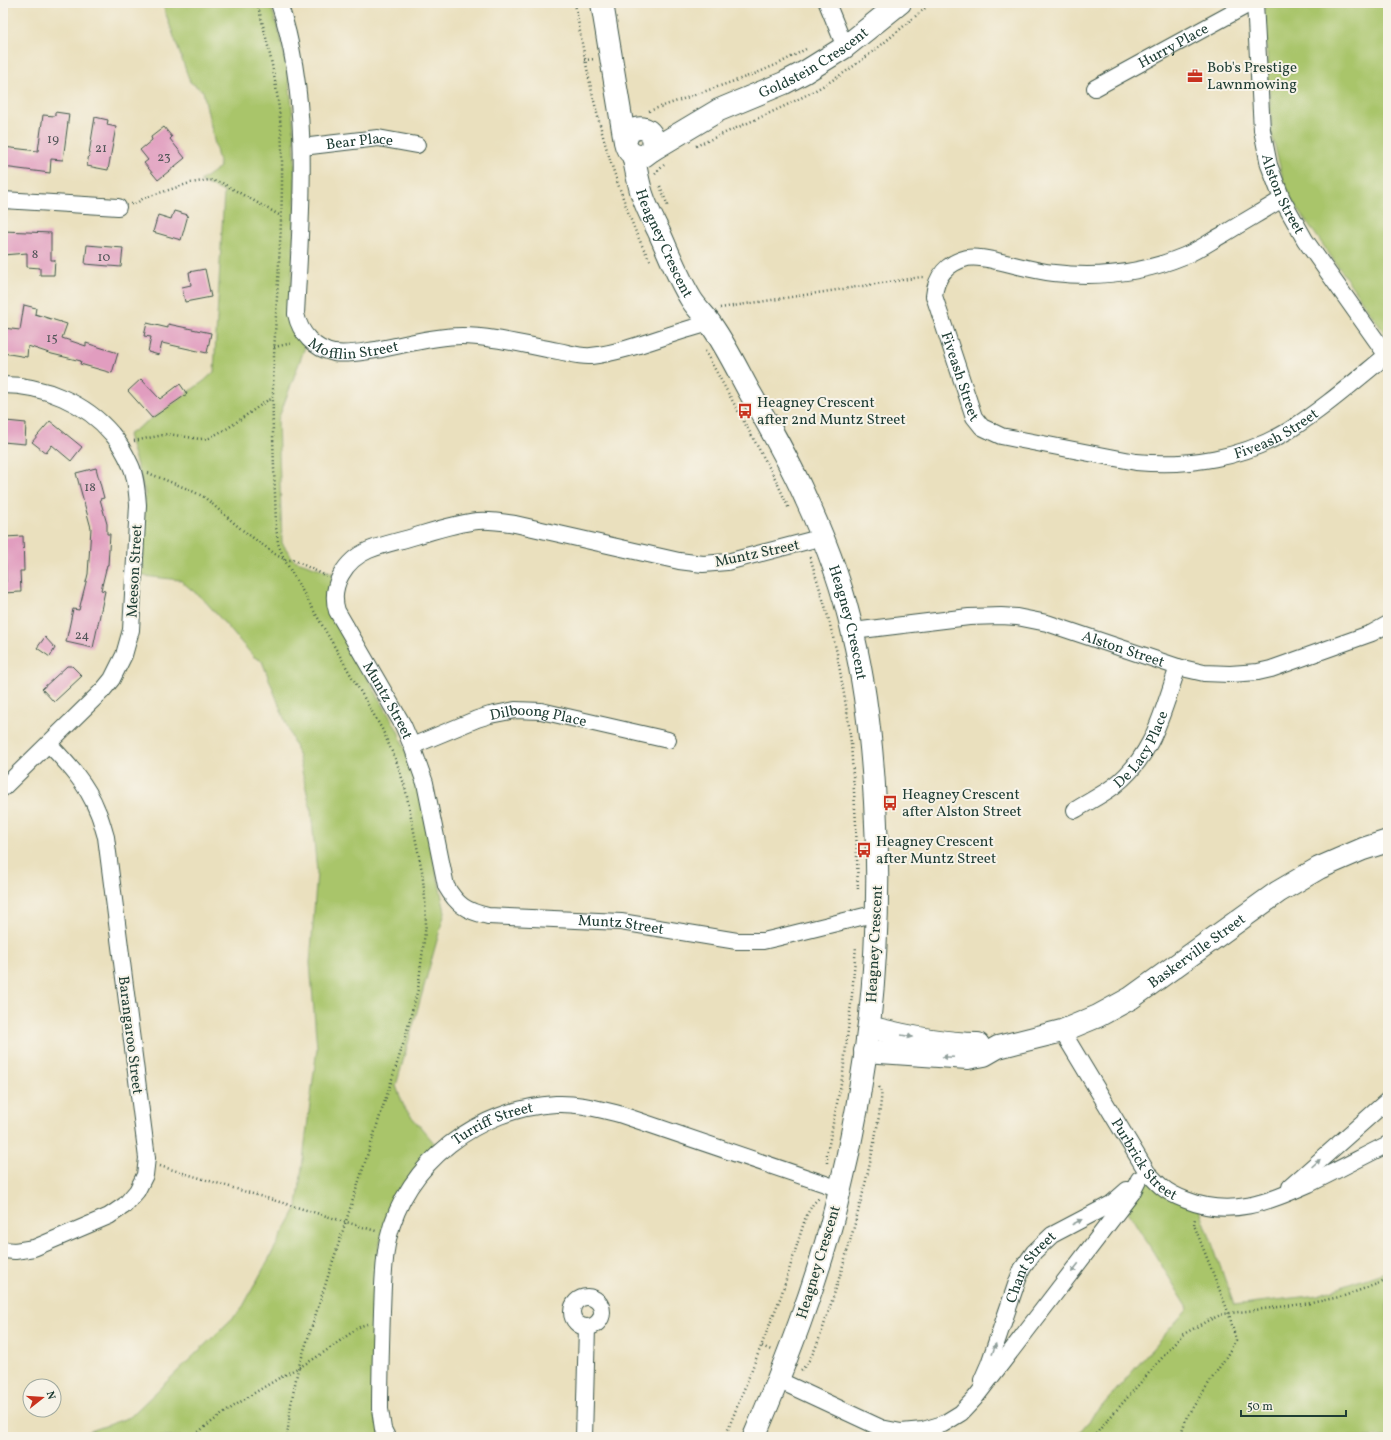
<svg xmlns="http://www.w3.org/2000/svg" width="1391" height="1440" font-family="Vollkorn,serif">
<rect width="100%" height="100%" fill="#f7f3e8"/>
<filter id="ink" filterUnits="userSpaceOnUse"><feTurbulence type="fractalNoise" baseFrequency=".025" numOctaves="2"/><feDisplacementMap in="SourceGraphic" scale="8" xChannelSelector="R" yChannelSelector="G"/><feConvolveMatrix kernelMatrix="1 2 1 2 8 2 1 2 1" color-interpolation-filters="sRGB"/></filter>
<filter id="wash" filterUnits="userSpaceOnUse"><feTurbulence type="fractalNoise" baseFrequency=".012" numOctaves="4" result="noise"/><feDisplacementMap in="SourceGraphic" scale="16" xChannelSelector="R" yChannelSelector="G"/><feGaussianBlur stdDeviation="0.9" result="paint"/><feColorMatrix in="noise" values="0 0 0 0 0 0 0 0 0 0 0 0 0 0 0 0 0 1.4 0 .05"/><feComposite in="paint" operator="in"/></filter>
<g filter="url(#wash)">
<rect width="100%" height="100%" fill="#eae0be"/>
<!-- green -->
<g fill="#a9c56b" stroke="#648150">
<path d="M162 3H270C281 36 289 72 292 107 299 177 293 248 290 318L294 332 305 347 278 420 282 543 294 560 333 573 328 601 333 619 348 644 398 731 408 758 420 794 445 912 396 1086 405 1109 436 1145 420 1162 380 1242 376 1270V1304L380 1437H74L130 1417 241 1310 297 1207 317 1048 310 963 317 872 311 810 298 754 262 661 254 657 205 601 180 580 143 576 145 493 128 435 204 381 214 372 224 192 200 181 220 167 203 91 190 82Z"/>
<polygon points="1264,3 1388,3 1388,338 1293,202 1283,179 1272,135"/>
<polygon points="1147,1172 1198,1204 1234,1305 1318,1295 1388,1271 1388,1437 1075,1437 1188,1308 1124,1205"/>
</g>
<g id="blocks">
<!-- building -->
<g fill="#e19dbf">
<polygon points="55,112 69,114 63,160 51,159 50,173 3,167 3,147 38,151 43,115 55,116"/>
<polygon points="95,117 108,120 107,125 116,127 108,170 87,166"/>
<polygon points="164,127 172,137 170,139 185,158 158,180 144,163 148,160 140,150 152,140 151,137"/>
<polygon points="174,211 188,215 181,240 153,232 158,215 171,219"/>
<polygon points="3,231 51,233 51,260 55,260 54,275 40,275 40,268 27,267 27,253 3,255"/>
<polygon points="87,245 123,248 121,267 85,264"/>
<polygon points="205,269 211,297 185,302 182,287 191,285 189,272"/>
<polygon points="24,305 36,308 35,314 67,324 62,338 86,346 86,343 118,353 112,373 80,364 81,361 52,354 28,346 27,357 3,353 3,328 20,330"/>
<polygon points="147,323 168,328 168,324 211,333 207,353 162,343 159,355 148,352 151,337 144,336"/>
<polygon points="141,379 160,399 180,384 187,394 152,418 128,391"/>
<polygon points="6,421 26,423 25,444 3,442 3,424 6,425"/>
<polygon points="50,421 82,447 71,461 52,445 46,453 32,442"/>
<polygon points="96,468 104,498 100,499 107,524 107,534 110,534 108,565 107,565 101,590 105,591 93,648 66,642 73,609 79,610 88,574 91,528 76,473"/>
<polygon points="23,536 24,571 20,571 21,592 3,593 3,582 6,582 5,537"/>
<polygon points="45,637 55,648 50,657 37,648"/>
<polygon points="67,666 72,666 82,676 54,702 42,689"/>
</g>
</g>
</g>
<g filter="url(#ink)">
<use href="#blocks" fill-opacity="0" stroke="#3d5549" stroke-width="1"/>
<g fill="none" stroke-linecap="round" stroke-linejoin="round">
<!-- street casing -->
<g stroke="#3d5549" stroke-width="18">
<g id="street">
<path id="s1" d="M279 3C312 99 301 214 296 314 300 333 314 349 334 353 348 355 361 352 376 350 403 345 435 336 462 336 492 336 529 346 558 351 569 353 581 357 591 356 632 351 671 332 711 323"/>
<polyline points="827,3 845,47"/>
<path id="s2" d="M1255 3 1262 130 1269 165 1282 199 1305 240 1388 357"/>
<path id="s3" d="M1095 88 1251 3"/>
<path id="s4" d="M302 147 378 138 417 145"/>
<path id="s5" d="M1282 199C1263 211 1243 222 1224 234 1211 241 1199 250 1184 256 1143 273 1098 278 1054 273 1035 271 1016 265 997 261 988 259 977 256 967 258 947 263 936 276 934 296L974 417 982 427 1001 436 1136 462C1188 467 1243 458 1288 431 1323 409 1355 381 1387 355"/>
<polyline points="3,200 118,207"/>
<path d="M3 385C43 385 86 403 112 434 120 443 126 455 131 466 136 477 137 492 138 505L131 630 124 655 112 679 103 690 3 788"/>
<path id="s6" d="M823 537 727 562 703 564 679 561 515 524C502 522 490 520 478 521 457 523 436 530 416 536 400 541 384 544 369 550 345 560 329 586 337 611L403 725 412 746 425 783 446 886C457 905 466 911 488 916L621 922 737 941H763L776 938 877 913"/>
<path id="s7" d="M853 631 969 617 1001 616 1017 617 1047 623 1178 667 1204 673 1230 674 1258 672 1271 669 1372 633 1388 624"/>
<path id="s8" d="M412 746 477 719 490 715 515 710 541 711 668 740"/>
<path id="s9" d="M1075 810C1088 802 1102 795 1114 786 1154 755 1162 712 1178 667"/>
<path id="s10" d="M1062 1031 1147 1172C1152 1177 1156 1182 1162 1187 1169 1193 1178 1197 1186 1200 1231 1218 1268 1202 1309 1184 1336 1171 1362 1157 1388 1144"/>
<polyline points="1290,1187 1388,1100"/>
<path d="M3 1250 15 1251 34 1248 109 1216 125 1205 137 1191 145 1175 147 1158 106 837C103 828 101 818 97 810 87 784 68 764 49 744"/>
<circle cx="587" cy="1312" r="15"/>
<polyline points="778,1380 881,1428 901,1432 923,1430 943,1424 961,1413 975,1398 1132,1193 1139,1179"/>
<path id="s11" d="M982 1380 989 1364 1017 1282 1022 1269 1034 1252 1052 1235 1111 1204 1127 1190"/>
<path id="s12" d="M387 1437 383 1429 380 1409C380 1376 381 1344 382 1311 383 1287 383 1263 388 1239 406 1162 479 1108 556 1104 578 1103 598 1109 619 1114L840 1189"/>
<polyline points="584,1437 587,1327"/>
</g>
</g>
<!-- secondary casing -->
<g stroke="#3d5549" stroke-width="24">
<g id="secondary">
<path d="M602 3 625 142C627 152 633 157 644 156L652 150C658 133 644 122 629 132L625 142"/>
<path id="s13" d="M652 150 719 110 784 83 805 72 845 47 900 3"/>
<path id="s14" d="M633 155C636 168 638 182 642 194 646 207 653 220 659 232 669 254 678 278 691 299 697 309 706 316 712 326 726 346 737 369 749 391 769 426 790 462 806 499 826 542 843 587 853 634 866 689 872 745 875 802 883 938 869 1075 836 1206 816 1286 786 1362 754 1437"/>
<path d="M869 1027C904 1036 941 1044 978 1044"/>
<path id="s15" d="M865 1051 968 1058 984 1055 998 1047 1062 1031 1098 1016 1131 998 1278 892 1319 868 1363 849 1388 841"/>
</g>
</g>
<!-- path -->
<g stroke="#3d5549" stroke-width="2.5" stroke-dasharray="1 3" stroke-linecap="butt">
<path d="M257 3C271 53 282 106 282 158 283 237 274 315 273 394 272 438 275 483 276 527L278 543 284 559 382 729 397 763 405 787 422 871 425 898 426 924 418 989 403 1045 298 1369 291 1404 287 1437"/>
<path d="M575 3C586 68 598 130 621 192 629 216 638 240 651 262"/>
<polyline points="584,60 595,59"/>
<polyline points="649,111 757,73 780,63 806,49"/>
<path d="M696 146C748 122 804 101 851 68 879 48 905 25 931 3"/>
<polyline points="655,174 664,165"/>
<polyline points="660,186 668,206"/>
<polyline points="131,204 135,204 144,198 190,183 210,180 222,183 281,216"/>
<polyline points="720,308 921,277 925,277"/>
<polyline points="274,347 293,343"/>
<polyline points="705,351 776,480 789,509"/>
<polyline points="134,441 168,434 200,439 209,438 228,428 268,400 273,399"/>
<polyline points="148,473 188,489 204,497 241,529 278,556 286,560 294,560 326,576"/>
<polyline points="810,557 826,609 837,653 848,718 851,743 856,824 858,891"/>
<polyline points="827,1163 827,1154 843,1073 852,995 856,946"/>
<polyline points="160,1166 376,1231"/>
<polyline points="762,1346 771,1350"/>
<path d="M801 1370C815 1358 823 1327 829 1310 845 1261 859 1212 870 1163 874 1142 879 1121 881 1100 882 1094 881 1090 878 1085"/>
<path d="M192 1437C227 1409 265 1385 305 1364 325 1353 343 1338 361 1326L367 1324"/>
<polyline points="725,1437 781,1296 806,1216 813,1204 819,1198"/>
<polyline points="1093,1437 1182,1335 1207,1321 1223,1314 1311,1303 1344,1296 1388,1280"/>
<polyline points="1180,1437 1187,1416 1223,1362 1236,1340 1229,1314 1194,1225 1195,1218"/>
</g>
<!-- street -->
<use href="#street" stroke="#fff" stroke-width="16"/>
<!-- secondary -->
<use href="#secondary" stroke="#fff" stroke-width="22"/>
</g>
<!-- one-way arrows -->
<defs><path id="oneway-solid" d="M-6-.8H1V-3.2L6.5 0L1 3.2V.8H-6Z"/></defs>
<g fill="#8f9e9a">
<use href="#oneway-solid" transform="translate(907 1036) rotate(10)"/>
<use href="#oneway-solid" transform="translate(948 1057) rotate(-178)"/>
<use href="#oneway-solid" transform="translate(1316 1163) rotate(-42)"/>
<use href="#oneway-solid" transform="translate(1077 1222) rotate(-28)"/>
<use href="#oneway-solid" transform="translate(1075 1268) rotate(128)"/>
<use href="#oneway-solid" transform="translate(994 1349) rotate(-71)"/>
</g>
</g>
<!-- icons -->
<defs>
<g id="office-bare" transform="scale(1.2)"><path d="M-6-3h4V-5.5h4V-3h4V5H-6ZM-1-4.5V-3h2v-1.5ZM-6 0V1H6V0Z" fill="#c8321e" stroke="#f7f3e8" stroke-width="2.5" paint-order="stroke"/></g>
<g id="bus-bare" transform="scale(1.2)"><path d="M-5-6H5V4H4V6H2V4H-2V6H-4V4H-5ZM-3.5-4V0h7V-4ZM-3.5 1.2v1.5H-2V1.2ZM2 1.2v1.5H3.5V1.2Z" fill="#c8321e" stroke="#f7f3e8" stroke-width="2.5" paint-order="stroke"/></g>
</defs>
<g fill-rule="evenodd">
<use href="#office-bare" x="1195" y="76"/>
<use href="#bus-bare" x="745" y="411"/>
<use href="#bus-bare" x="890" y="803"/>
<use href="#bus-bare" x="864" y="850"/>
</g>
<g text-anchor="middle" stroke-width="4" stroke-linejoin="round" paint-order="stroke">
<!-- number labels -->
<g font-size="13" fill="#505557">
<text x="53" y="143">19</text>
<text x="101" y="152">21</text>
<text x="164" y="161">23</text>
<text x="35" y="258">8</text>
<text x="104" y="261">10</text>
<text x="52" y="342">15</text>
<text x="90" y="491">18</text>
<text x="82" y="639">24</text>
</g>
<!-- street labels -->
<g font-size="15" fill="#1f3d34" stroke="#f7f3e8">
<text dy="5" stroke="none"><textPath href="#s3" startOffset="89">Hurry Place</textPath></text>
<text dy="5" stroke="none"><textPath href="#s13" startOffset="184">Goldstein Crescent</textPath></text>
<text dy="5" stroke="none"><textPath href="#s4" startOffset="58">Bear Place</textPath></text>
<text dy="5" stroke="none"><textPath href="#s2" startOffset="195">Alston Street</textPath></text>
<text dy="5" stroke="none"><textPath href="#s14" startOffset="94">Heagney Crescent</textPath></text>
<text dy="5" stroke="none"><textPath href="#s1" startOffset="390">Mofflin Street</textPath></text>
<text dy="5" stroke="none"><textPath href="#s5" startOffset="473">Fiveash Street</textPath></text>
<text dy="5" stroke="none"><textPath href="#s5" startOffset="833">Fiveash Street</textPath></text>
<text transform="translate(757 553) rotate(-12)" y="5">Muntz Street</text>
<text transform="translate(134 571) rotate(-87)" y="5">Meeson Street</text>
<text dy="5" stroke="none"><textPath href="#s14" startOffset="518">Heagney Crescent</textPath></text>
<text dy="5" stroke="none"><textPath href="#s7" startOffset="276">Alston Street</textPath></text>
<text dy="5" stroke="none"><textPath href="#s6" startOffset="644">Muntz Street</textPath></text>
<text dy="5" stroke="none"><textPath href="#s8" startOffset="133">Dilboong Place</textPath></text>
<text dy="5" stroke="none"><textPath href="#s9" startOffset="92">De Lacy Place</textPath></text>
<text dy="5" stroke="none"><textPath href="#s6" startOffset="1027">Muntz Street</textPath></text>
<text transform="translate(874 944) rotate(-87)" y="5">Heagney Crescent</text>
<text dy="5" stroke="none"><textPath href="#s15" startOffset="359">Baskerville Street</textPath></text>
<text transform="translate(131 1035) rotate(83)" y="5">Barangaroo Street</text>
<text dy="5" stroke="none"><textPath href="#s12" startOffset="363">Turriff Street</textPath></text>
<text dy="5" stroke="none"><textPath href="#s10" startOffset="153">Purbrick Street</textPath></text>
<text transform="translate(818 1262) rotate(-73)" y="5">Heagney Crescent</text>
<text dy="5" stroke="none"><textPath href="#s11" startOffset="124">Chant Street</textPath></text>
</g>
<!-- poi labels -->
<g font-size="15" fill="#1f3d34" stroke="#f7f3e8" text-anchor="start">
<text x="1207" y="72">Bob's Prestige<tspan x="1207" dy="17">Lawnmowing</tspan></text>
<text x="757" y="407">Heagney Crescent<tspan x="757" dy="17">after 2nd Muntz Street</tspan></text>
<text x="902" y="799">Heagney Crescent<tspan x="902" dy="17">after Alston Street</tspan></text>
<text x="876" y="846">Heagney Crescent<tspan x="876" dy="17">after Muntz Street</tspan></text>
</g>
</g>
<!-- margin -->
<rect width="1391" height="1440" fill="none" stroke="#f7f3e8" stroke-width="16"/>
<!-- north arrow -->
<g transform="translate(42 1398) rotate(73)"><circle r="19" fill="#f7f3e8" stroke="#a1aaa0"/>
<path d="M0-3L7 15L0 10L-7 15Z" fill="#c8321e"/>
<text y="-6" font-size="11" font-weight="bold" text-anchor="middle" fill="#1f3d34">N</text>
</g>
<!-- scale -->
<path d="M1241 1410v6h105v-6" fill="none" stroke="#1f3d34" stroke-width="2"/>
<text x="1247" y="1410" font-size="12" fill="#1f3d34" stroke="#f7f3e8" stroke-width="3" paint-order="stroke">50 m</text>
</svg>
